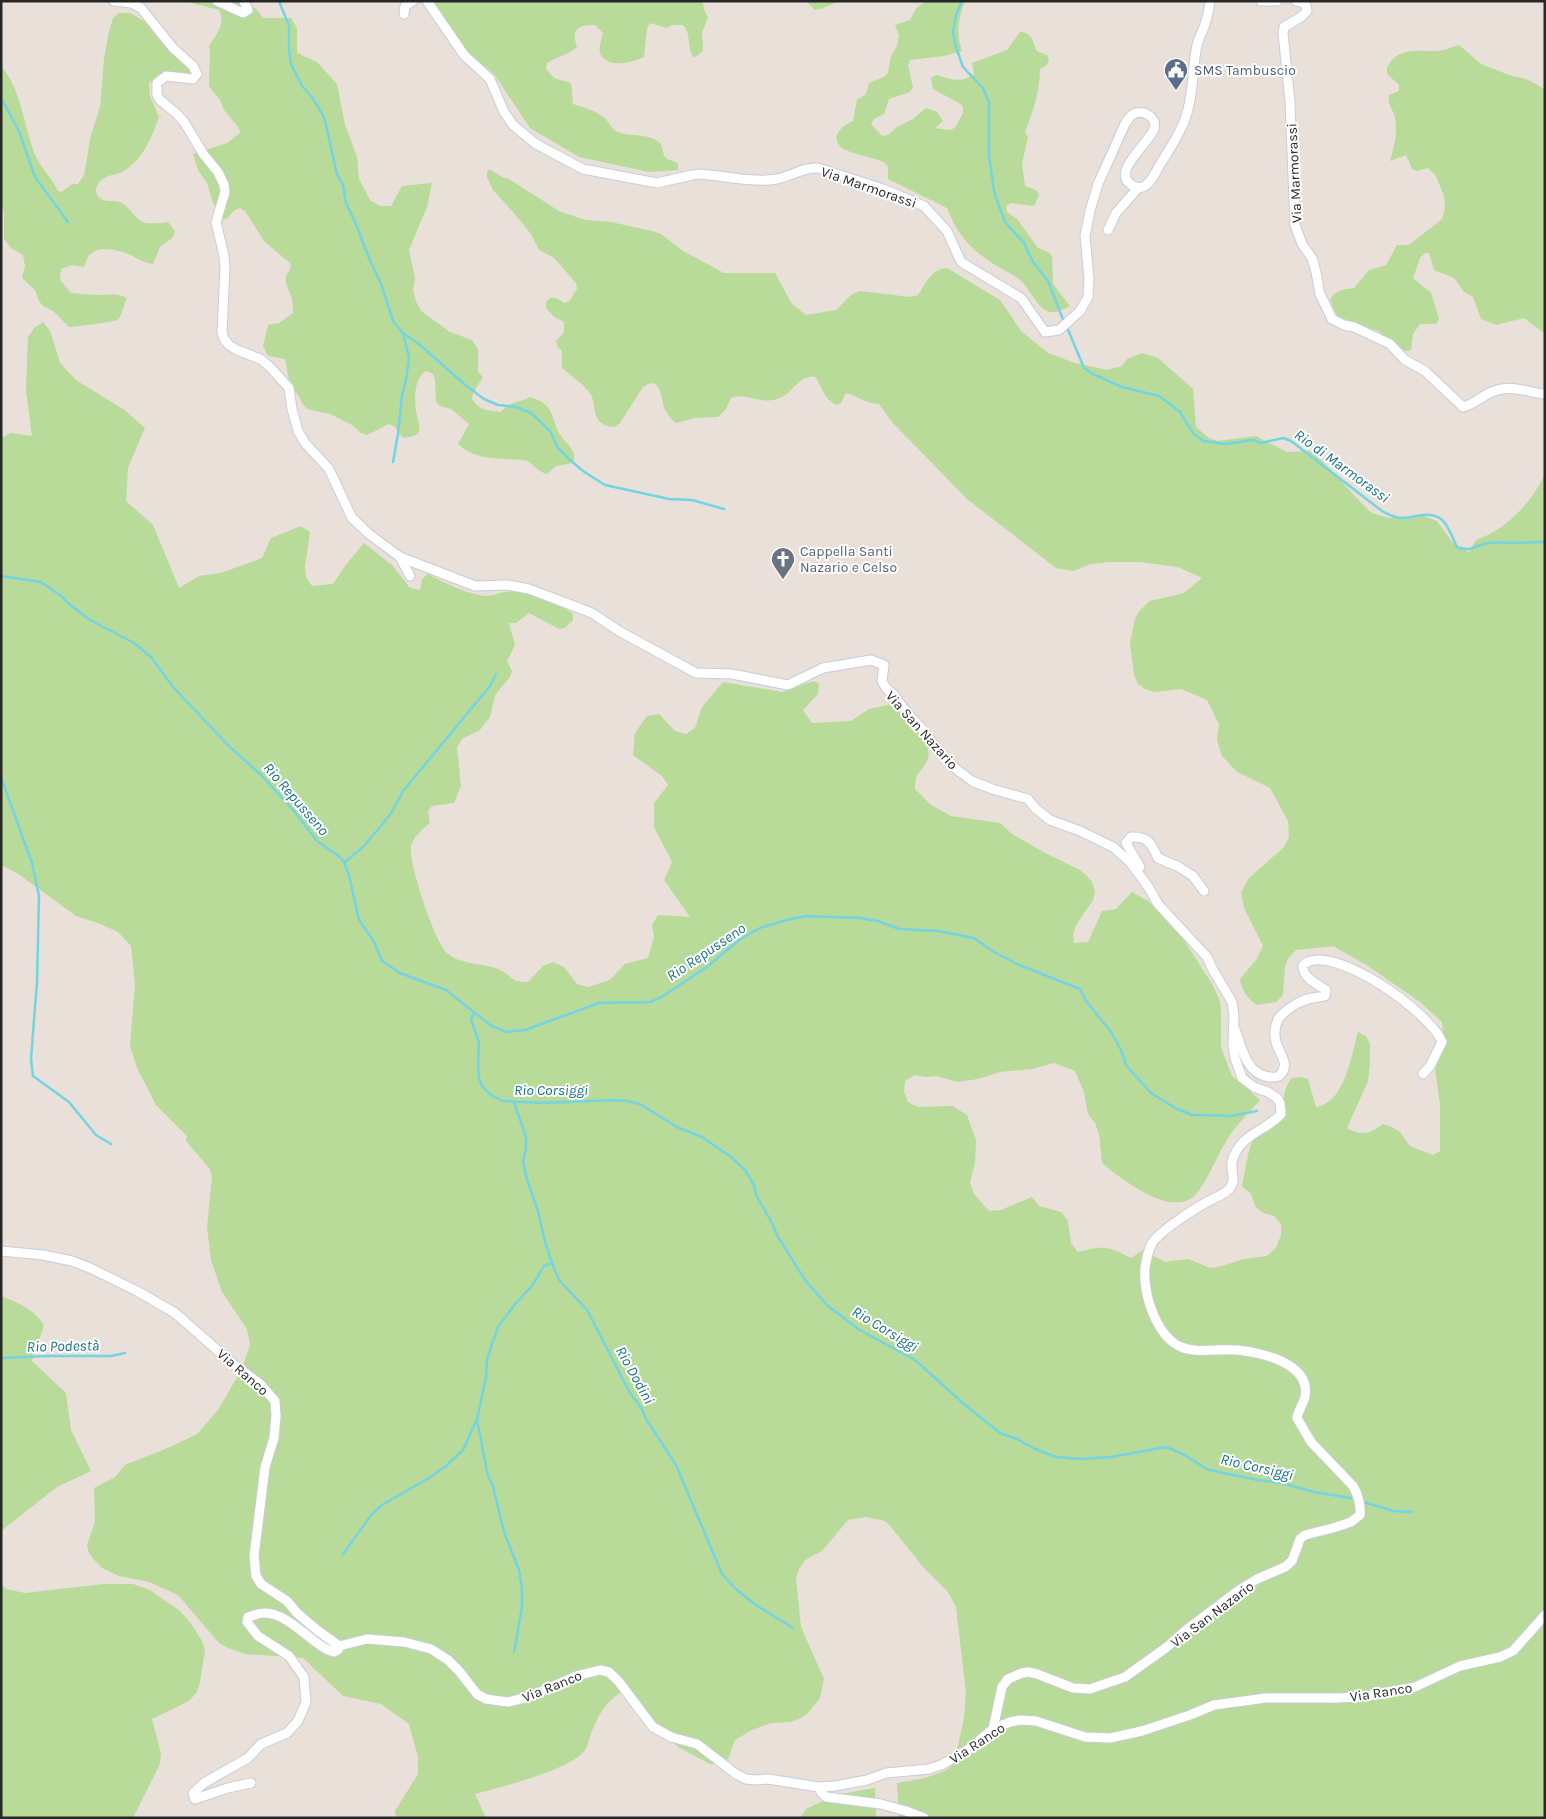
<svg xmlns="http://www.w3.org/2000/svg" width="1546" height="1819" font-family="Karla,sans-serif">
<rect width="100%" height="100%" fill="#e8e0d9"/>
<!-- green -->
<g fill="#b8db99">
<path d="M184 1H242L256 9 263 18H291L297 28V53L317 62 337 84 345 125 357 157 359 179 370 200 380 206H391L402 186 432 183 427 207 409 250 415 278 413 290 416 301 421 311 450 332 472 340 478 350V372L483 377 473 393 472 399C478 410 489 411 501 412 514 398 516 405 530 397 557 405 549 418 561 436 567 445 578 451 573 463L556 466 547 474C536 471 534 464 527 461 521 459 513 460 507 459 490 459 470 456 458 444L469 424 451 409 440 406 436 402 435 379 433 374 426 371C413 379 414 402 417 416 418 422 420 425 419 432L414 436 403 438 394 426 389 424 367 435 361 433 352 425 330 414 307 409 302 403 300 398 290 384 285 359 268 356 263 346 268 325 279 323 293 313C293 308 293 304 292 300 290 289 280 279 290 270L291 264 264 241 245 211 240 208 235 210 226 219H220L212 200 207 183 198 170 193 154 227 143 240 133 239 128 224 110 220 100 209 86 210 52 209 46C216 35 226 24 219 10Z"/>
<path d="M433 1H702L705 12 708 17 702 33 703 51 694 58C686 48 692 34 683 25H672L667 28 650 23 647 29 644 57C633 63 606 69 600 53 598 47 602 39 603 33L595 25C577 24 571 30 577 47 569 55 556 57 547 63L546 69 554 78 571 83 573 104C582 107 594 110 602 116 608 120 612 130 618 132 630 137 648 133 659 142 663 146 662 152 665 157 668 161 674 160 678 164V170L649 172 579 157 530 128 494 74 468 52Z"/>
<polygon points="806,1 839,1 821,9 815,10"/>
<path d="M925 1H965C958 19 956 33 962 51L944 56 910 60 908 65 913 88 910 92 889 99 884 114 874 119 871 124 882 136 888 135 897 127 913 119 926 108 937 112 943 121 935 128 950 130 955 128 963 113V107L959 103 933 89 931 78 936 75C950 79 961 84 974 74L972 63 1007 50 1020 32C1032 32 1033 42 1037 51L1047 55 1049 61 1046 66 1040 69C1040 91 1033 112 1025 132L1028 137 1022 164 1025 186 1036 190 1039 195 1034 206 1011 203 1006 206 1007 212 1017 219 1038 248 1048 252 1052 256 1053 284 1070 306C1062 310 1054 315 1045 310 1036 305 1029 287 1020 280 1013 274 1004 270 997 266 971 250 958 236 947 208L888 179V167L884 162C876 159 847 152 842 148 828 137 843 125 853 121L857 100 866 94 869 83 884 77 888 73 891 56 897 46 899 36 895 25 910 20 915 10Z"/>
<path d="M119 13H130L146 22 152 31 193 74 167 72 149 83 150 96 159 117C152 137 143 159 124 171 118 175 109 174 103 179 98 182 94 190 97 195 102 204 115 199 122 203 130 207 135 220 145 223 151 224 161 223 168 222L175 231 173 237 160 247 153 264C145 263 138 259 131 255 121 251 101 245 92 253 87 256 86 262 84 267L72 265 61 269 60 280 71 293C80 294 90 295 99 295 109 295 118 293 127 298 123 304 123 316 117 320 113 322 75 327 69 327L53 311 43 306 39 301 35 290 22 278 25 266 23 255 11 248 4 239V213L1 201V66C21 88 24 127 35 155 41 168 52 178 58 191L62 192 72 184H78L84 175 91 135 100 107 104 59 108 36 113 18Z"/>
<path d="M1459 45 1481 64 1509 75 1526 79 1545 89V334L1524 318 1496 325 1481 319 1473 297 1464 292 1454 278 1434 270 1429 253H1425L1420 258 1413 278 1431 293 1439 319 1436 324H1420L1413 334 1411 350 1405 351 1378 331 1337 316 1330 300C1334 291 1344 289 1354 288L1369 270 1386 265 1397 245H1409L1442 219 1445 208 1444 196 1436 176 1428 168 1417 171 1412 169 1406 155 1390 161C1394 147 1398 133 1395 118 1393 109 1387 104 1389 95L1399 91V85L1387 74V68C1397 47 1415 51 1436 51 1443 51 1452 47 1459 45Z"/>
<path d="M489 169 504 178 509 179 559 211 585 220 611 222 652 231 661 234 683 251 724 273H775L792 304 806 315 836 310 852 294 860 291 910 297 918 295C926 283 931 269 947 268L1000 300 1021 331 1048 353 1075 363 1107 370 1122 366 1127 359 1142 353 1158 358 1193 389 1196 427 1209 438 1218 441 1256 436 1287 452 1308 451 1316 454 1365 507 1372 513 1389 518 1421 515 1437 521 1453 543 1469 552 1476 540C1506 530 1532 502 1545 474V1818H899L897 1783 925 1778 945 1771 954 1764 964 1718 966 1693 956 1607 948 1592 923 1567 891 1527 885 1521 866 1517 848 1520 822 1551 805 1560 799 1569 796 1578 801 1627 824 1679 820 1698 807 1714 799 1719 790 1722 771 1723 752 1730 735 1740 728 1759 720 1764H710L678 1747 640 1708 628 1697 620 1693C604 1703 597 1718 590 1736 589 1740 587 1746 585 1750 573 1769 498 1788 475 1794L486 1818H396L395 1811 418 1774V1757L409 1724 381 1704 343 1696 303 1658 245 1654 228 1648 219 1643 178 1595 149 1582 119 1576 102 1568 95 1561 89 1553 87 1545 95 1522 94 1488 115 1477 125 1465 170 1447 197 1434 218 1410 242 1369 250 1345 247 1329 222 1292 211 1260 207 1227 212 1176 209 1168 186 1141 187 1136 156 1105 137 1068 130 1046 135 985 131 946 118 932 98 923 76 916 17 873 1 865V438L11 433 32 436 26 392 28 337 34 328 43 322 50 331 60 363 76 380 123 409 145 428 128 468 126 501 153 525 179 588 199 576 221 573 262 558 271 538 301 526 310 532 305 566 306 577 312 586 333 584 345 566 364 543 393 566 410 588 420 590 422 579 428 574C443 582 469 595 486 596 492 596 498 593 505 592 528 589 554 600 573 614V620L565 628 559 629 529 613 516 623H509L515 645 507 661 512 671 510 677 495 695 490 717 479 731 463 738 457 747 461 786 454 803 432 806 428 811 430 823C423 829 413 837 411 846 408 862 435 943 447 953 461 965 482 963 498 969 512 975 510 983 528 982L543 966 553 962 564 967 577 984 588 987 610 980 625 964 648 958 654 937 652 925 658 915 690 917 664 880 672 862 654 827V803L668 785 662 776 633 755 635 733 647 716 659 714 675 731 686 734 695 728 702 707 723 682 782 692 814 681 819 684 818 694 803 710 812 723 851 721 869 709 891 704C902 716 937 743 927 761 920 774 915 772 915 789L931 805 951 816 1000 823 1012 834 1045 853 1080 870 1087 876 1092 882 1095 891 1093 900 1076 925 1073 934 1074 943 1088 942 1102 911 1116 909 1132 892 1148 901 1184 940 1212 984 1220 1001 1221 1011V1047L1232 1076 1260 1100C1251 1111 1240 1121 1232 1132 1222 1146 1215 1164 1206 1179 1203 1185 1196 1196 1190 1199 1166 1214 1120 1178 1102 1163L1099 1134 1095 1123 1088 1114 1084 1092 1075 1071 1054 1063 1032 1069 1000 1072 978 1079 958 1082 936 1076 925 1077 915 1075 905 1081 904 1092 908 1102 918 1107 953 1106 967 1115 976 1140 975 1162 970 1183 974 1194 989 1211 1001 1210 1032 1197 1039 1206 1061 1212 1068 1221 1071 1243 1078 1252C1103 1245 1109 1246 1131 1258L1143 1250 1165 1262 1188 1259 1210 1268 1222 1266 1244 1259 1267 1256 1276 1248 1281 1235V1224L1274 1216 1263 1213 1255 1206 1251 1194 1242 1186C1245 1175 1248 1144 1255 1138 1266 1129 1273 1129 1283 1117 1283 1104 1283 1087 1292 1078L1300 1077 1308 1079 1316 1107C1345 1103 1351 1056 1358 1032L1366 1036 1370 1044V1062L1368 1081 1347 1128C1362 1137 1371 1133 1383 1124L1392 1127 1400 1132 1410 1146 1433 1155 1440 1151V1103L1435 1070 1444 1047 1442 1022 1420 1002 1368 966 1333 946 1296 950 1289 957 1285 966 1283 995 1276 1002 1257 1005C1248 999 1241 990 1240 979L1256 960 1263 946 1244 908 1241 892 1249 878 1284 847 1289 837 1288 821 1270 788 1237 772 1222 756 1217 740 1219 724 1207 700 1181 689 1154 692 1145 689 1138 684 1134 675 1130 643 1135 619 1139 611 1150 601 1184 593 1202 578 1178 567 1139 562H1110L1091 564 1073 571 1056 568 967 499 892 422 879 404C865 403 859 397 846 393L841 403 836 405C822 396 824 390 815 377 799 375 794 391 782 397 764 407 746 391 731 398L726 409 718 417 695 418 676 423C671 419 668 415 665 410 661 399 661 374 643 387L620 423 615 427C587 425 599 403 589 392 582 383 571 376 562 368V351L558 347 556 341 564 332V322L554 317 546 308V302L550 298H556L565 303 570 300 577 289 576 283 554 258 539 250 531 234 513 212 493 190 487 177V172Z"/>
<path d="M1 1296C17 1302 35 1310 44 1325L32 1361 66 1393 71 1430 91 1471 57 1487 1 1531Z"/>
<polygon points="1,1584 6,1589 25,1593 104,1584 133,1584 150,1590 180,1611 192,1625 202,1641 205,1650 200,1682 197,1692 189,1701 152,1719 161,1753 160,1764 133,1818 1,1818"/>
<polygon points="875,1788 876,1818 800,1818 806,1809 836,1795"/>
</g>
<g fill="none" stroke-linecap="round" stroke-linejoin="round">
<!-- stream -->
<g stroke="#73d4e3" stroke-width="2.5">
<polyline points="279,1 289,26 289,50 291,64 302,86 312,97 324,117 337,174 343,185 346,203 355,222 369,258 382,286 393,321 403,333 409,357 406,380 402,395 398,434 393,462"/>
<polyline points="962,1 956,15 953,32 955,44 963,67 983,88 989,102 989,156 994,191 999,206 1005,222 1024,243 1033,262 1048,281 1064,322"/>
<polyline points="1,98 19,131 35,177 68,222"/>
<path d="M1067 327 1084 368 1093 374 1122 387 1159 396 1180 412 1193 433 1203 441 1226 444 1253 440 1261 443 1283 438 1291 441 1382 511C1388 514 1394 518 1401 518 1415 518 1434 508 1445 523 1450 530 1453 539 1457 547 1468 552 1474 547 1484 544 1494 541 1503 543 1512 543 1523 543 1534 542 1545 542"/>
<polyline points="403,333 419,344 464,384 484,399 498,405 516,407 531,413 550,431 558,448 569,459 583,471 605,485 669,499 692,500 724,509"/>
<polyline points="1,576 41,582 60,595 69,604 90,620 134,643 151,657 173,687 228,745 262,776 295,812 317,841 340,857 344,862 349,875 359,920 373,940 382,961 400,973 446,990 490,1025 506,1032 525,1030 599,1003 650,1002 660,998 707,967 740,939 760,928 786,920 807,916 860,918 878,921 899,929 938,931 974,938 994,952 1017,964 1080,989 1086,1001 1111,1032 1121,1050 1126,1065 1151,1093 1177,1109 1192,1115 1205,1115 1231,1116 1257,1111"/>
<polyline points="1,777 32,863 39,896 37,982 31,1059 33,1076 69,1102 96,1135 111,1144"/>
<polyline points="345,862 363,847 381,826 392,812 403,791 490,686 496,674"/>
<polyline points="474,1013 471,1019 479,1043 478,1064 479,1078 482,1086 491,1095 503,1101 541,1103 614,1100 627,1101 640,1104 677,1127 702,1137 731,1157 745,1170 754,1185 756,1195 772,1223 778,1237 805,1280 827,1305 858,1329 915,1360 964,1404 1000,1433 1017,1439 1035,1449 1056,1457 1081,1459 1111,1457 1166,1447 1183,1454 1207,1469 1218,1472 1258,1480 1282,1483 1314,1492 1356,1499"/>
<polyline points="514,1102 526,1137 526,1149 523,1161 527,1180 538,1211 545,1242 552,1263 559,1280 587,1310 630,1393 642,1409 646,1419 676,1465 722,1574 736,1589 756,1605 793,1628"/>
<polyline points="1,1358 48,1356 111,1356 125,1353"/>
<polyline points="1363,1502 1394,1511 1412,1512"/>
<polyline points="343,1554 372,1514 382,1505 429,1478 446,1466 463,1450 476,1421"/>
<polyline points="514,1652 522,1607 522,1588 519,1570 504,1532 493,1486 488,1476 477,1420 486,1377 487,1359 498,1327 515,1304 532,1286 544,1266 552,1263"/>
</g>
<!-- minor casing -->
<g stroke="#c7cdd8" stroke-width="11">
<g id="minor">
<path d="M114 1 131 3 141 8 173 48 193 66 197 74 193 79 166 76 157 83V95L160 100 177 114 184 122 204 155 218 172 224 185 225 192 216 222 224 256 225 269 222 332 224 339 229 345 237 350 260 359 269 366 289 388 292 409 298 431 305 443 329 469 352 518 369 534 400 557 475 586 507 585 529 589 592 613 619 631 696 673 732 674 788 685 823 668 871 660 884 665 882 681 886 688 894 695 904 709 922 729 938 750 956 769 972 781 992 789 1028 799 1035 808 1050 820 1080 831 1113 847 1130 862 1149 888 1158 904 1207 957 1213 970 1232 1002 1234 1015 1233 1046 1235 1058 1242 1078 1254 1087 1268 1092 1277 1098 1280 1103 1281 1114C1269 1128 1247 1133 1237 1150 1234 1155 1231 1161 1232 1167 1232 1176 1236 1181 1229 1189 1224 1195 1214 1198 1207 1202 1194 1209 1160 1231 1152 1243 1149 1249 1146 1261 1145 1268 1143 1294 1156 1336 1181 1347 1198 1354 1219 1348 1238 1350 1262 1353 1311 1363 1305 1397 1303 1404 1298 1411 1297 1418L1311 1442 1353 1486C1358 1494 1361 1506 1360 1515L1351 1522 1333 1528 1305 1535 1300 1539 1292 1561 1285 1567 1257 1579 1239 1590 1186 1630 1167 1647 1125 1677 1090 1689 1073 1688 1037 1674 1028 1672 1022 1673 1008 1679 1002 1687 993 1729"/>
<polyline points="217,1 243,13 248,10 244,1"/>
<path d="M427 1 464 55 490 79 504 112 513 125 536 144 583 169 657 183 692 175 700 174C725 176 753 183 777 179 792 176 803 167 818 168L883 189 924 206 947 231 961 262 1021 298 1045 332 1059 330 1080 311 1088 297 1089 279 1085 236 1090 211 1098 184 1125 124C1127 121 1129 117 1132 115 1142 108 1158 117 1154 129 1149 143 1110 173 1132 185 1135 187 1139 188 1143 187 1152 183 1156 170 1161 163 1170 148 1181 133 1186 116 1194 93 1192 68 1197 45 1199 37 1203 31 1205 24 1208 16 1209 9 1210 1"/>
<polyline points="1261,1 1277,1"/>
<path d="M1296 1 1304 3 1306 6 1307 11 1301 17 1284 27 1283 33 1290 102 1295 225 1302 244 1312 258 1316 272 1320 294 1332 319 1344 325 1354 327 1390 344 1405 360 1425 371 1463 407C1477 404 1485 391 1502 389 1516 386 1530 393 1545 394"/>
<polyline points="404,14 405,6 413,1"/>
<polyline points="1108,230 1116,213 1138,188"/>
<polyline points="400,557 410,576"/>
<path d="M1140 867 1126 843 1131 837C1148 836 1151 843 1158 858L1179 867 1193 876 1204 891"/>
<path d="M1235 1029C1242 1048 1246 1074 1269 1077 1273 1077 1278 1078 1280 1075 1291 1064 1278 1052 1276 1042 1274 1035 1275 1026 1278 1019 1286 1009 1300 1000 1313 998 1317 997 1321 997 1325 996L1326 990C1316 983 1303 979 1303 965 1331 940 1432 1014 1442 1042L1430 1066 1423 1074"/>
<polyline points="1,1251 43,1255 72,1261 90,1268 137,1291 175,1313 232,1363 260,1384 275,1401 276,1416 274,1438 265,1467 254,1556 256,1576 261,1584 287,1601 297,1613 317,1630 339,1646 367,1639 404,1642 431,1649 448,1660 459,1671 477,1694 486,1699 508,1702 529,1697 576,1676 600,1670 609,1672 619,1682 653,1727 671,1737 697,1744 736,1774 746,1779 756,1780 768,1779 819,1787 835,1786 867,1780 886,1773 929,1769 941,1765 969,1749 993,1729 1010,1722 1020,1720 1036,1721 1085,1737 1110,1738 1142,1731 1190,1715 1214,1705 1266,1698 1336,1698 1360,1697 1415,1687 1460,1666 1500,1657 1513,1651 1545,1615"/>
<path d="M251 1783 228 1788 195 1799 193 1793 204 1783 248 1758 261 1744 287 1733 298 1721 306 1702 304 1677 289 1656 258 1636 247 1622 248 1617C253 1616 258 1613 263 1613 287 1612 308 1640 328 1650L334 1652 338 1650 339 1646"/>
<polyline points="819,1787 821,1792 826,1797 881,1804 906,1811 924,1818"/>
</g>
</g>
<!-- minor -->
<use href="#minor" stroke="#fff" stroke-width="9"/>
</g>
<!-- icons -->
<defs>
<g id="civic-pin" transform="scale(1.25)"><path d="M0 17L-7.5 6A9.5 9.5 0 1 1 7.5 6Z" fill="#5c6f8a" stroke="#fff"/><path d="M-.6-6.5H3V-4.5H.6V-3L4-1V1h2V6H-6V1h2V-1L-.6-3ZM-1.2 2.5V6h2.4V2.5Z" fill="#fff"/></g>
<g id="church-pin" transform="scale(1.25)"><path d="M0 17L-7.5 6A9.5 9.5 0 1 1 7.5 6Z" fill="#6b7280" stroke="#fff"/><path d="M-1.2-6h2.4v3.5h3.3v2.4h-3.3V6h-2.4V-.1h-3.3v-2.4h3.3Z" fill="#fff"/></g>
</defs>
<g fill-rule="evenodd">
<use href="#civic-pin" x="1176" y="70"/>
<use href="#church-pin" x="783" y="559"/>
</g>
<g text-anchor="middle" stroke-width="4" stroke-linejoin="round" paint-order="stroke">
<!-- service labels -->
<g font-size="14" fill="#4e5e75" stroke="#fff" text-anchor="start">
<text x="1194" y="75">SMS Tambuscio</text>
</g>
<!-- street labels -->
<g font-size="14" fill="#272727" stroke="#fff">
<text transform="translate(1294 173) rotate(-93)" y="5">Via Marmorassi</text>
<text transform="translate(869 187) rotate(19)" y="5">Via Marmorassi</text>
<text transform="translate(922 730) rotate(48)" y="5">Via San Nazario</text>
<text transform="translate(243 1372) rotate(41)" y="5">Via Ranco</text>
<text transform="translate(1212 1614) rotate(-37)" y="5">Via San Nazario</text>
<text transform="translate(552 1686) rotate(-22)" y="5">Via Ranco</text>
<text transform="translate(1381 1692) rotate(-9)" y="5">Via Ranco</text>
<text transform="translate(977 1743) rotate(-33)" y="5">Via Ranco</text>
</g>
<!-- worship labels -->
<g font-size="14" fill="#5b616d" stroke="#fff" text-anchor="start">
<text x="800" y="556">Cappella Santi<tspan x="800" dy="16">Nazario e Celso</tspan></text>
</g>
<!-- water labels -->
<g font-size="15" font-style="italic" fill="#187189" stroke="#fff">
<text transform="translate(1342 466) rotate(36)" y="5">Rio di Marmorassi</text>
<text transform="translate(296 799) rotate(49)" y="5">Rio Repusseno</text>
<text transform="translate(706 952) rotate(-34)" y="5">Rio Repusseno</text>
<text x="551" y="1095">Rio Corsiggi</text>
<text transform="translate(885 1329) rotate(31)" y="5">Rio Corsiggi</text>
<text transform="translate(63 1346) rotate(-1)" y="5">Rio Podestà</text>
<text transform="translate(635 1375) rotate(61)" y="5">Rio Dodini</text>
<text transform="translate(1257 1467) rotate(13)" y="5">Rio Corsiggi</text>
</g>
</g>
<!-- border -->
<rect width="1546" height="1819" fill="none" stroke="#272727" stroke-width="5"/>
</svg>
